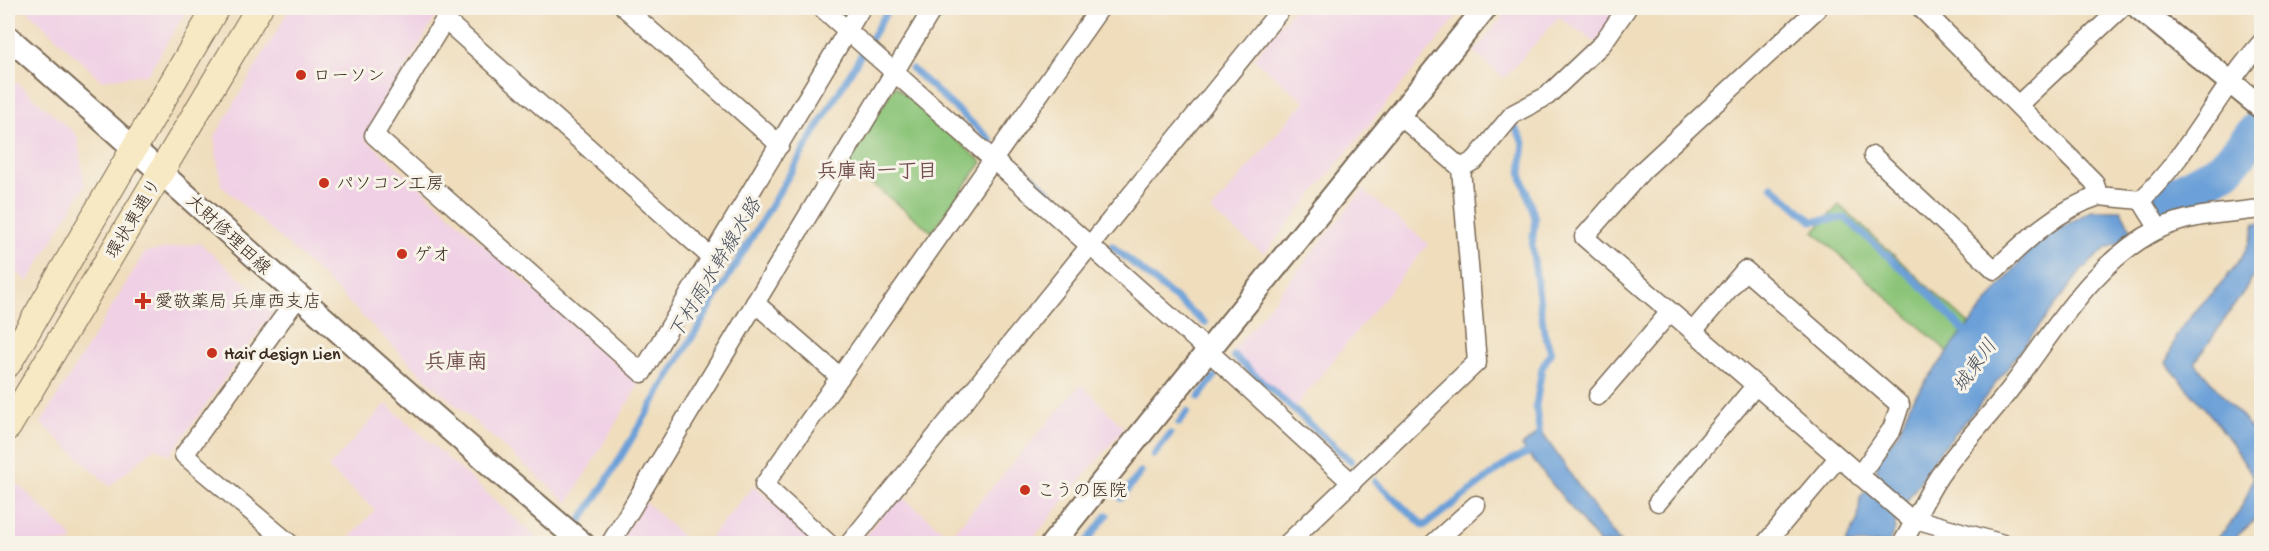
<svg xmlns="http://www.w3.org/2000/svg" width="2269" height="551" font-family="'Gochi Hand','Klee One',sans-serif">
<rect width="100%" height="100%" fill="#f7f3e8"/>
<filter id="ink" filterUnits="userSpaceOnUse"><feTurbulence type="fractalNoise" baseFrequency=".0167" numOctaves="2"/><feDisplacementMap in="SourceGraphic" scale="12" xChannelSelector="R" yChannelSelector="G"/><feConvolveMatrix kernelMatrix="1 2 1 2 8 2 1 2 1" color-interpolation-filters="sRGB"/></filter>
<filter id="wash" filterUnits="userSpaceOnUse"><feTurbulence type="fractalNoise" baseFrequency=".008" numOctaves="4" result="noise"/><feDisplacementMap in="SourceGraphic" scale="24" xChannelSelector="R" yChannelSelector="G"/><feGaussianBlur stdDeviation="1.35" result="paint"/><feColorMatrix in="noise" values="0 0 0 0 0 0 0 0 0 0 0 0 0 0 0 0 0 1.4 0 .05"/><feComposite in="paint" operator="in"/></filter>
<g filter="url(#wash)">
<rect width="100%" height="100%" fill="#efddbc"/>
<!-- built -->
<g fill="#f0d0e5">
<polygon points="25,8 188,8 148,74 101,80"/>
<polygon points="290,8 441,8 365,138 639,384 568,503 426,379 322,276 221,185 214,138"/>
<polygon points="1294,8 1464,8 1264,254 1211,211 1305,101 1253,59"/>
<polygon points="1510,8 1622,8 1596,43 1559,17 1504,78 1474,52"/>
<polygon points="8,75 77,135 85,185 28,282 8,264"/>
<polygon points="1363,190 1428,244 1295,407 1232,352"/>
<polygon points="200,243 275,309 170,455 155,447 110,486 41,423 145,252"/>
<polygon points="1081,384 1124,428 1029,543 859,544 899,494 950,536"/>
<polygon points="386,404 416,430 543,543 345,543 375,510 328,468"/>
<polygon points="9,475 72,537 72,543 8,543"/>
<polygon points="754,486 819,543 704,544"/>
<polygon points="644,501 690,543 622,544 621,540"/>
</g>
<!-- green -->
<g fill="#8cc579" stroke="#64784c" stroke-width="1.5">
<polygon points="895,86 982,162 932,232 846,163"/>
<polygon points="1839,205 1970,325 1948,352 1814,232"/>
</g>
<!-- water -->
<g fill="#6ca0d8" stroke="#54657b" stroke-width="1.5">
<polygon points="2092,210 2121,210 2135,237 2106,248 2082,270 1980,404 1939,452 1896,518 1895,530 1888,543 1845,544 1858,519 1860,497 1880,477 1876,467 1882,453 1898,433 1912,400 1964,331 2036,242"/>
<path d="M2255 223H2261V266L2195 363 2255 433 2261 450V515L2229 543H2211C2232 526 2246 504 2253 478 2231 434 2197 400 2166 363 2170 354 2173 341 2178 333 2204 294 2246 271 2255 223Z"/>
<path d="M1540 431C1569 468 1590 508 1621 543H1599L1522 446Z"/>
</g>
<g fill="none" stroke-linecap="round" stroke-linejoin="round">
<!-- stream -->
<g stroke="#6ca0d8" stroke-width="7">
<polyline points="912,69 991,140"/>
<polyline points="1513,125 1524,142 1521,174 1535,218 1532,246 1544,332 1551,352 1542,368 1536,406 1540,438"/>
<polyline points="2250,143 2262,153"/>
<polyline points="1009,156 1091,229"/>
<polyline points="1772,186 1812,221 1845,218 1926,290 1964,331 1972,334"/>
<polyline points="1112,246 1205,323"/>
<polyline points="1234,356 1351,461"/>
<polyline points="1199,397 1214,377"/>
<polyline points="1179,423 1187,412"/>
<polyline points="1154,455 1170,434"/>
<polyline points="1375,481 1424,526 1510,461 1535,450"/>
<polyline points="1121,498 1141,472"/>
<polyline points="565,544 601,490 889,8"/>
<polyline points="1085,544 1107,515"/>
</g>
<!-- river -->
<polyline stroke="#6ca0d8" stroke-width="39" points="2164,202 2225,168 2262,126"/>
</g>
</g>
<g filter="url(#ink)">
<g fill="none" stroke-linecap="round" stroke-linejoin="round">
<!-- minor casing -->
<g stroke="#7a6955" stroke-width="21">
<g id="minor">
<polyline points="452,8 374,135 642,373 861,8"/>
<polyline points="625,8 780,145"/>
<polyline points="822,8 1194,338 1352,483"/>
<polyline points="1818,8 1642,171 1584,237 1908,517 2003,544"/>
<path d="M1921 8 2094 182 2099 196 2141 200C2190 154 2217 92 2262 42"/>
<polyline points="445,20 712,258"/>
<polyline points="2018,105 2121,8"/>
<path d="M1873 156 1995 270C2025 241 2058 209 2099 196"/>
<polyline points="1461,168 1475,160 1513,114 1547,96 1602,44 1627,8"/>
<polyline points="2141,200 2159,229"/>
<polyline points="755,303 840,377"/>
<polyline points="1693,331 1745,270 1900,405 1892,429 1859,476"/>
<polyline points="1598,396 1670,312"/>
<polyline points="1658,502 1756,385"/>
<polyline points="290,544 184,455 298,297"/>
<polyline points="610,544 933,8"/>
<polyline points="829,544 764,485 1100,8"/>
<polyline points="849,544 1282,8"/>
<polyline points="1287,544 1477,362 1461,168 1399,115"/>
<polyline points="1433,544 1476,505"/>
<polyline points="1765,544 1838,458"/>
<path d="M1902 544C1916 520 1926 494 1942 472 1964 441 1992 414 2014 384 2056 328 2094 261 2159 229 2191 214 2227 213 2262 209"/>
</g>
</g>
<!-- tertiary casing -->
<g stroke="#7a6955" stroke-width="26">
<g id="tertiary">
<polyline points="2139,8 2262,108"/>
<path d="M8 37C200 205 387 379 583 544"/>
<polyline points="1052,544 1485,8"/>
</g>
</g>
<!-- secondary casing -->
<g stroke="#7a6955" stroke-width="28">
<g id="secondary">
<polyline points="8,364 216,8"/>
<polyline points="8,427 259,8"/>
</g>
</g>
<!-- minor -->
<use href="#minor" stroke="#fff" stroke-width="18"/>
<!-- tertiary -->
<use href="#tertiary" stroke="#fff" stroke-width="22"/>
<!-- secondary -->
<use href="#secondary" stroke="#f7e9c3" stroke-width="26"/>
</g>
</g>
<!-- markers -->
<g fill="#c8321e" stroke="#f7f3e8" stroke-width="2">
<circle cx="301" cy="75" r="6"/>
<circle cx="324" cy="183" r="6"/>
<circle cx="402" cy="254" r="6"/>
<path d="M140 292h6v6h6v6h-6v6h-6v-6h-6v-6h6z"/>
<circle cx="212" cy="353" r="6"/>
<circle cx="1025" cy="490" r="6"/>
</g>
<g text-anchor="middle" stroke-width="6" stroke-linejoin="round" paint-order="stroke">
<!-- poi labels -->
<g font-size="18" fill="#3b2a1e" stroke="#f7f3e8" text-anchor="start">
<text x="313" y="81">ローソン</text>
<text x="336" y="189">パソコン工房</text>
<text x="414" y="260">ゲオ</text>
<text x="155" y="307">愛敬薬局 兵庫西支店</text>
<text x="224" y="359">Hair design Lien</text>
<text x="1037" y="496">こうの医院</text>
</g>
<!-- street labels -->
<g font-size="18" fill="#3b2a1e" stroke="#f7f3e8">
<text transform="translate(133 218) rotate(-59)" y="6">環状東通り</text>
<text transform="translate(229 234) rotate(43)" y="6">大財修理田線</text>
</g>
<!-- neighbourhood labels -->
<g font-size="20" font-weight="bold" fill="#724f51" stroke="#f7f3e8">
<text x="877" y="177">兵庫南一丁目</text>
</g>
<!-- water labels -->
<g font-size="20" font-style="italic" fill="#4c535f" stroke="#f7f3e8">
<text transform="translate(714 268) rotate(-59)" y="7">下村雨水幹線水路</text>
<text transform="translate(1974 365) rotate(-54)" y="7">城東川</text>
</g>
<!-- quarter labels -->
<g font-size="21" font-weight="bold" fill="#724f51" stroke="#f7f3e8">
<text x="456" y="368">兵庫南</text>
</g>
</g>
<!-- margin -->
<rect width="2269" height="551" fill="none" stroke="#f7f3e8" stroke-width="30"/>
</svg>
